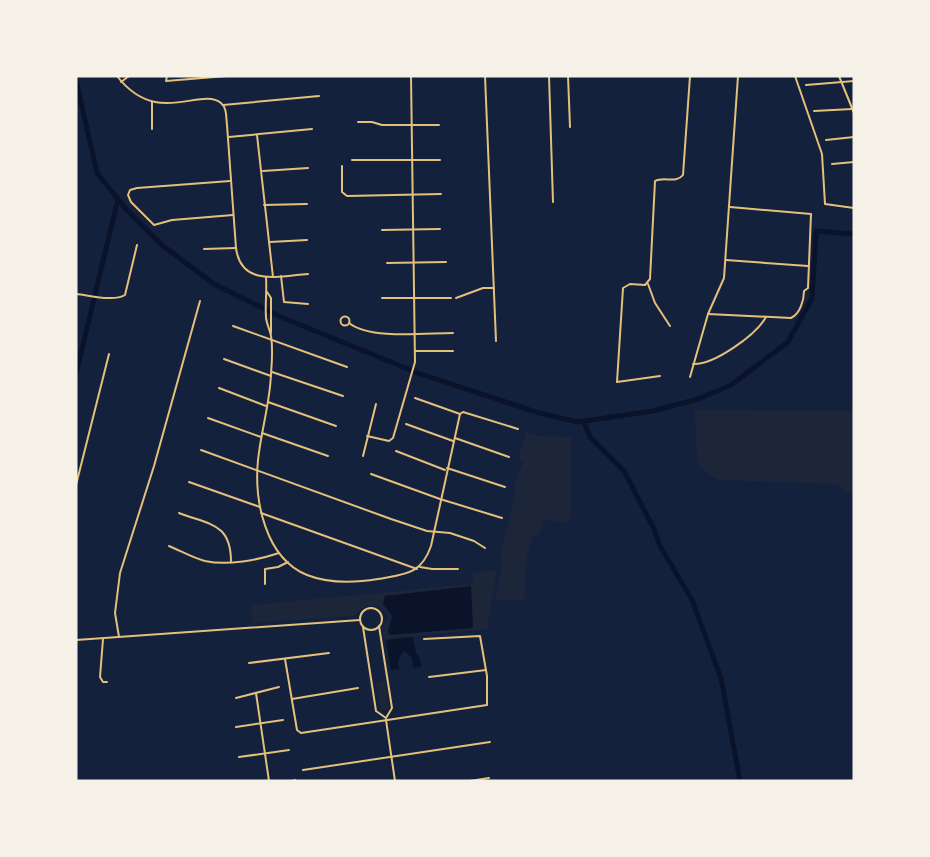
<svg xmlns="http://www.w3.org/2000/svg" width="930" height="857" font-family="'PT Sans',sans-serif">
<rect width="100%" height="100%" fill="#14213d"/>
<!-- green -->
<g fill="#1d2539" fill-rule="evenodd">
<polygon points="694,410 854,411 854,493 847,493 837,484 720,480 710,475 698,465"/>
<polygon points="526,432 538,436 571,437 571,517 564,523 545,519 543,521 541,533 533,537 527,554 524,601 495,600 503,558 500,556 516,492 513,489 523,462 518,459"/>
<path d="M497 570 487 629 384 639 382 628 388 617 387 612C376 602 363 604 354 616L252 623 251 607 253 605 469 584 473 581V573ZM383 604 472 628 387 631 392 616Z"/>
<polygon points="385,681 389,709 380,710 376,683"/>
</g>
<!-- water -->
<g fill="#0b132b">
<polygon points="471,586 473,628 391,635 388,633 392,616 383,604 385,596"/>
<path d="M413 637 416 654 418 655 422 666 413 668 412 659 405 651C399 653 398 663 399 669L391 670 386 640Z"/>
</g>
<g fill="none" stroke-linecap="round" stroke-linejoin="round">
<!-- canal -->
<g stroke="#0b132b" stroke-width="5">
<polyline points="76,80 97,173 126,209 162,245 214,284 281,317 418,373 539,413 578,422 653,411 698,399 731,385 788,342 812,298 816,231 854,234"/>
<polyline points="76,374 118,199"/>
<polyline points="583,421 590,437 624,471 654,529 660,546 692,600 721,678 740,781"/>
</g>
<!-- minor -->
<g stroke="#e5c07b" stroke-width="2">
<path d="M117 76C157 128 201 86 221 103 227 108 226 117 227 125L236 248C241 287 279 276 308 274"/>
<polyline points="167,76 166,81 227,76"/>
<polyline points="485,76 496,341"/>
<polyline points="549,76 553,202"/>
<polyline points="568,76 570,127"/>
<polyline points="795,76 822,154 825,204 854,208"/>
<polyline points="839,76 854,113"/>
<polyline points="121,82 129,76"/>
<polyline points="806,85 854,81"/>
<polyline points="223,105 319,96"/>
<polyline points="814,111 852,109"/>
<polyline points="358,122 372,122 382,125 439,125"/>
<polyline points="152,129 152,102"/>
<polyline points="257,135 273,277"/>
<polyline points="229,137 312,129"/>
<polyline points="826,140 854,137"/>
<polyline points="352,160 440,160"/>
<polyline points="832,164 854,162"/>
<polyline points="342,166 342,192 347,196 441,194"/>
<polyline points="263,171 308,168"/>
<polyline points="230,181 137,188 130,190 128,195 131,202 154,225 172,220 233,215"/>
<polyline points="264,205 307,204"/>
<polyline points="382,230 440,229"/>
<polyline points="270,242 307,240"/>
<polyline points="204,249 236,248"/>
<polyline points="726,260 808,266"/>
<polyline points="387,263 446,262"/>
<polyline points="281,276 284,302 308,304"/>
<path d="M266 277C267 291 265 304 266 318 267 325 270 330 271 336 273 348 272 362 271 374 270 403 261 431 258 460 254 500 265 558 307 575 330 584 354 583 378 579 405 574 421 575 431 546L460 414 463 412 518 429"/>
<polyline points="648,284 655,303 670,326"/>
<polyline points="267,292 271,298 271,333"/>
<path d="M76 294C89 295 113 302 125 295L137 245"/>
<polyline points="382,298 451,298"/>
<polyline points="456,298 483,288 494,288"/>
<path d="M708 314 791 318C800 314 804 300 804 291L808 288 811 214 730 207"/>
<circle cx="345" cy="321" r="4.5"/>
<path d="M349 323C370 340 426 333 453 333"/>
<polyline points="233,326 347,367"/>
<polyline points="415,351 453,351"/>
<polyline points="224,359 271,376"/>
<path d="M693 364C714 365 756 335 766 317"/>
<polyline points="272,372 343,396"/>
<path d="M660 376 617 382 623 288 630 284 645 285 650 279 655 181C664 176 676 184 683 175L690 76"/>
<polyline points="690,377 708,314 724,278 738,76"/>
<polyline points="219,388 266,406"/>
<polyline points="415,398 460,414"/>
<polyline points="268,402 336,426"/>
<polyline points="208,418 261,437"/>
<polyline points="406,424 453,441"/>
<polyline points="262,433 328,456"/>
<polyline points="367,436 389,441 393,438 415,362 411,76"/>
<polyline points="455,438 509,457"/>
<polyline points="201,450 391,519 427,531 450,533 474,541 485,548"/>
<polyline points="396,451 445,470"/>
<polyline points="363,456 376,404"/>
<polyline points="447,468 505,487"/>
<polyline points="371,474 440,499 502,518"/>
<polyline points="189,482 260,507"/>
<polyline points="76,485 109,354"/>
<path d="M179 513C210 525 231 523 231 562"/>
<polyline points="261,513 417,569"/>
<path d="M169 546C181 551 193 558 205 561 228 566 258 560 279 553"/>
<polyline points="420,567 432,569 458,569"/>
<polyline points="265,584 265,569 278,567 288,562"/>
<circle cx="371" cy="619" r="11"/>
<polyline points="379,626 392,708 386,718"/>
<polyline points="363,627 376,711 386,718"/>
<polyline points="119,637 115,613 120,573 154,466 200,301"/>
<polyline points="103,639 100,677 103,682 107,682"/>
<polyline points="76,640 360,620"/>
<polyline points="285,659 297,730 301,733 487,705 487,676 480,636 424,639"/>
<polyline points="249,663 329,653"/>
<polyline points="429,677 486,670"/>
<polyline points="256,693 269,781"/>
<polyline points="236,698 279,687"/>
<polyline points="292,699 358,688"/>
<polyline points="386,720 395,781"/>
<polyline points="236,727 283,720"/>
<polyline points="239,757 289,750"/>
<polyline points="303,770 490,742"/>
<polyline points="293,781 295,780"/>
<polyline points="470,781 489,778"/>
</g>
</g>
<!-- border -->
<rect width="930" height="857" fill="none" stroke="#f6f1e7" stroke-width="155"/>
</svg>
